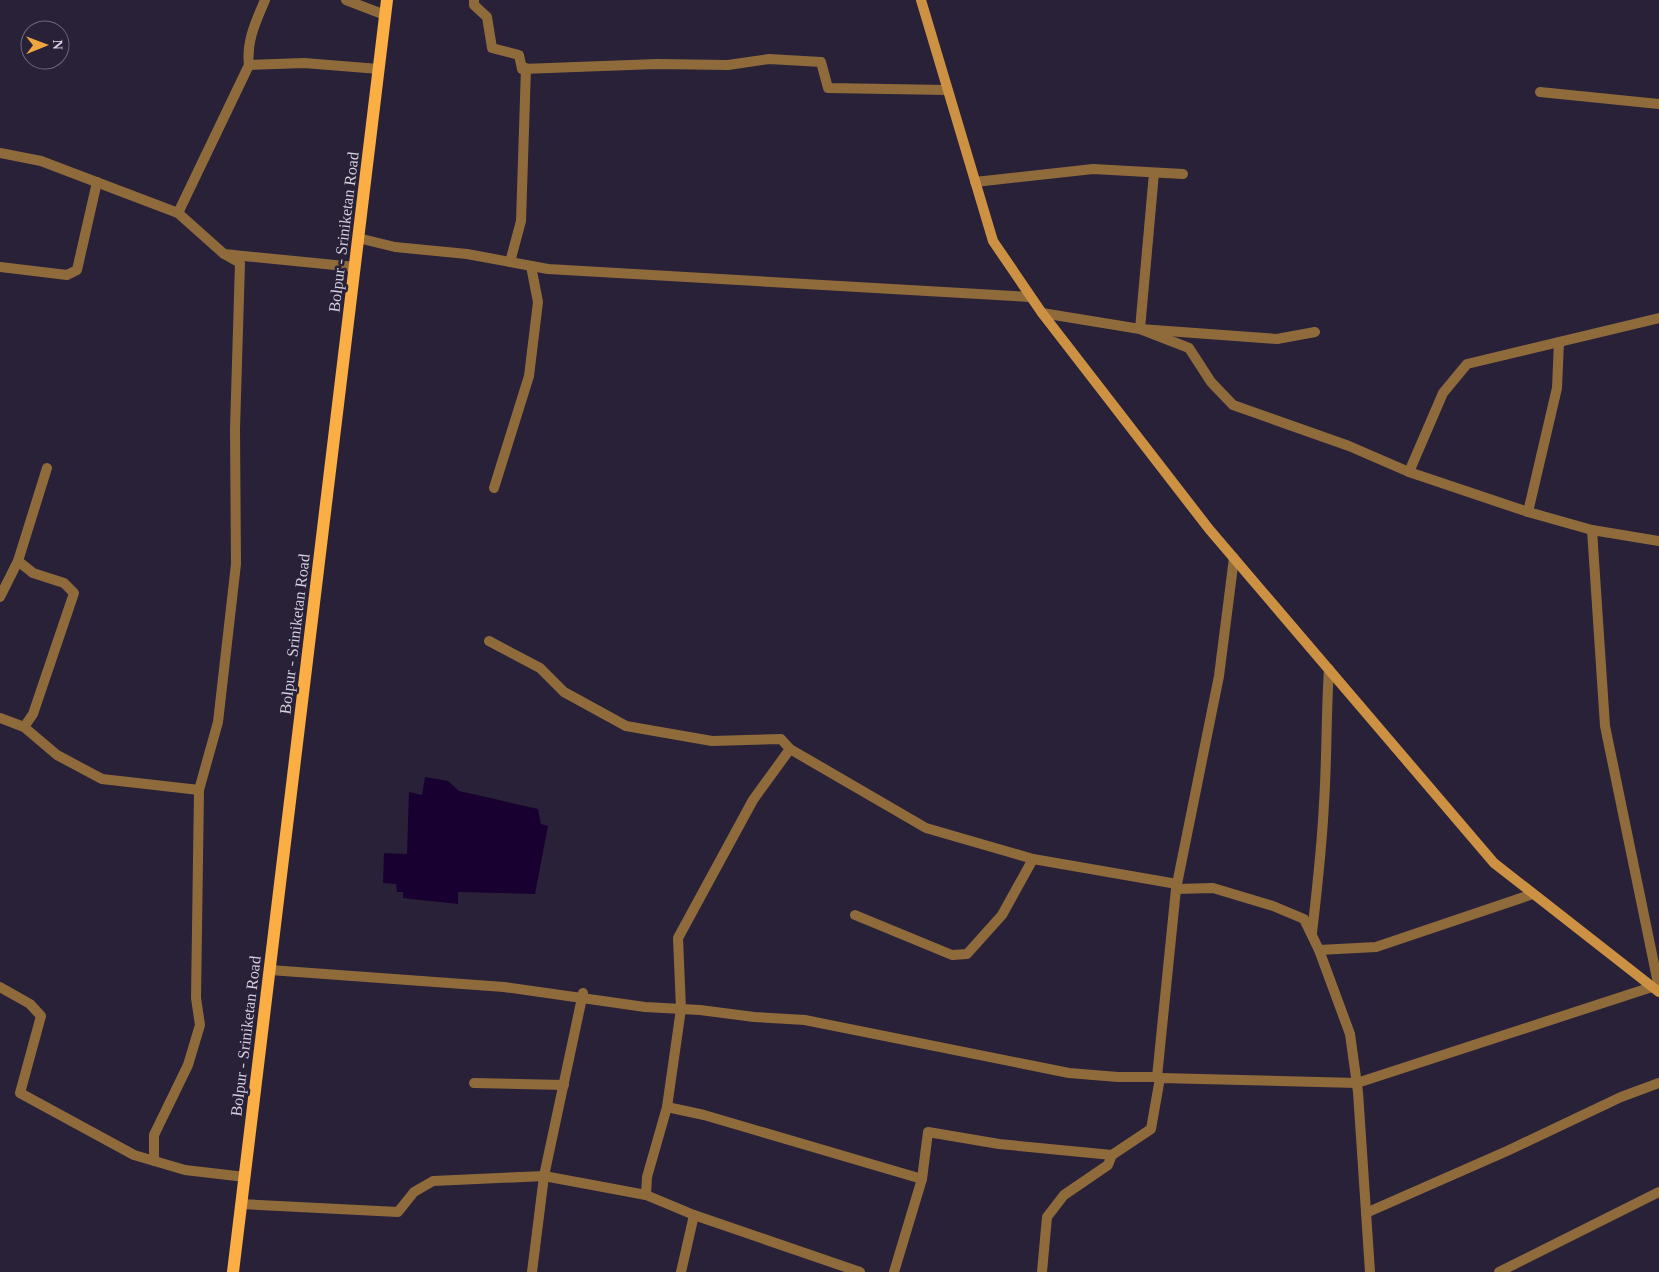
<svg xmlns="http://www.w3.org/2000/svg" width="1659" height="1272" font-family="'Times New Roman',serif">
<rect width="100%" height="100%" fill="#292138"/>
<!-- water -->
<polygon fill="#180131" points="425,777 448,781 459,791 538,809 541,824 548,826 535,894 458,892 458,904 403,898 403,892 397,892 396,884 383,883 384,853 407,854 409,792 422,795"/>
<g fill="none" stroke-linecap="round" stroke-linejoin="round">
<!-- street -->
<g stroke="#8f6b3c" stroke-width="10">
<polyline points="346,0 385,15"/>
<polyline points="474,0 474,5 487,17 492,48 519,55 522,69 657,64 728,65 769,59 821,62 828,88 947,90"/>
<polyline points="249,65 304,63 379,69"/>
<polyline points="1540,92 1659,104"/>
<polyline points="0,153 41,161 178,213 224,254 355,267"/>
<polyline points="1154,173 1140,329 1277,339 1315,332"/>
<polyline points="975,182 1093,169 1183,174"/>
<path d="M178 213 249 65C246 42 256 21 265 0"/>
<polyline points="358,238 395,247 467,254 548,269 1030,297"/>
<polyline points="510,262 521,221 526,68"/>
<polyline points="0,267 67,275 77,270 97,182"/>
<polyline points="1042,313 1140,329 1189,348 1211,382 1233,405 1349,446 1409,472 1528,512 1592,530 1659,541"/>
<polyline points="1409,472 1443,393 1467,364 1659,318"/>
<polyline points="494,488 529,376 538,302 531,266"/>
<polyline points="1528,512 1557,388 1559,342"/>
<polyline points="1592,530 1605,726 1659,988"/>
<polyline points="18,561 33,573 64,583 74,593 33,714 24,727"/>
<polyline points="0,597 18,561 47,468"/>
<polyline points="489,641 540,668 564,692 626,726 712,741 781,739 790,749 926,828 1033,859 1177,884"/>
<polyline points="0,718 24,727 57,755 102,779 199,790"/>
<polyline points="1176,889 1219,676 1234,558"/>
<polyline points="855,915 952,955 967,954 1002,915 1033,859"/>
<path d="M1312 933C1317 890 1322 847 1324 803 1327 759 1326 714 1329 669"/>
<polyline points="1319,950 1376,947 1533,894"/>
<polyline points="270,970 504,987 645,1007 700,1010 754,1017 805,1020 1069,1073 1118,1077 1157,1077 1176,889 1213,888 1273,906 1304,919 1319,950 1350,1034 1358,1092 1370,1272"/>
<polyline points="0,987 30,1004 41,1016 20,1093 134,1155 185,1170 245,1177"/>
<polyline points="474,1083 564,1085"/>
<polyline points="667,1107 704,1115 922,1179"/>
<polyline points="154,1161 154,1135 188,1065 200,1025 196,998 199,790 218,722 236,564 235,429 240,263 224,254"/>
<polyline points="646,1195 647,1177 667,1107 681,1009 678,938 753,800 790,749"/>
<polyline points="241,1204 398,1212 414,1192 433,1181 544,1176 646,1195 694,1215 860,1272"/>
<polyline points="1366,1213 1507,1151 1621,1097 1659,1083"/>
<polyline points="532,1272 544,1176 583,993"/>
<polyline points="681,1272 694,1215"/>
<polyline points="894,1272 922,1179 928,1132 999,1144 1112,1155"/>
<polyline points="1042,1272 1047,1217 1064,1195 1108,1165 1112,1155 1151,1129 1160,1078 1357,1083 1652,987"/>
<polyline points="1499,1272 1659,1192"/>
</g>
<!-- secondary -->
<polyline stroke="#cc9142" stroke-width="10" points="921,0 993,241 1042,313 1209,529 1494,863 1659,992"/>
<!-- primary -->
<polyline stroke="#faae43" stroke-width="12" points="233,1272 387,0"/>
</g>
<g text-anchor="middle" stroke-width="5" stroke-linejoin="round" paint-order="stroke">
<!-- street labels -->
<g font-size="16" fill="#d4d0df" stroke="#292138">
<text transform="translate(343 232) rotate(-83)" y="6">Bolpur - Sriniketan Road</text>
<text transform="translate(294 634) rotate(-83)" y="6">Bolpur - Sriniketan Road</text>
<text transform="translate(245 1036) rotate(-83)" y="6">Bolpur - Sriniketan Road</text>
</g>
</g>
<!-- north arrow -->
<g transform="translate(45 45) rotate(89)"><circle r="24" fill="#292138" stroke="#6d677b"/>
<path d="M0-4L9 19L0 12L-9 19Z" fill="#f0a63f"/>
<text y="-8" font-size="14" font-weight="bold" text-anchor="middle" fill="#d4d0df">N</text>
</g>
</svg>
